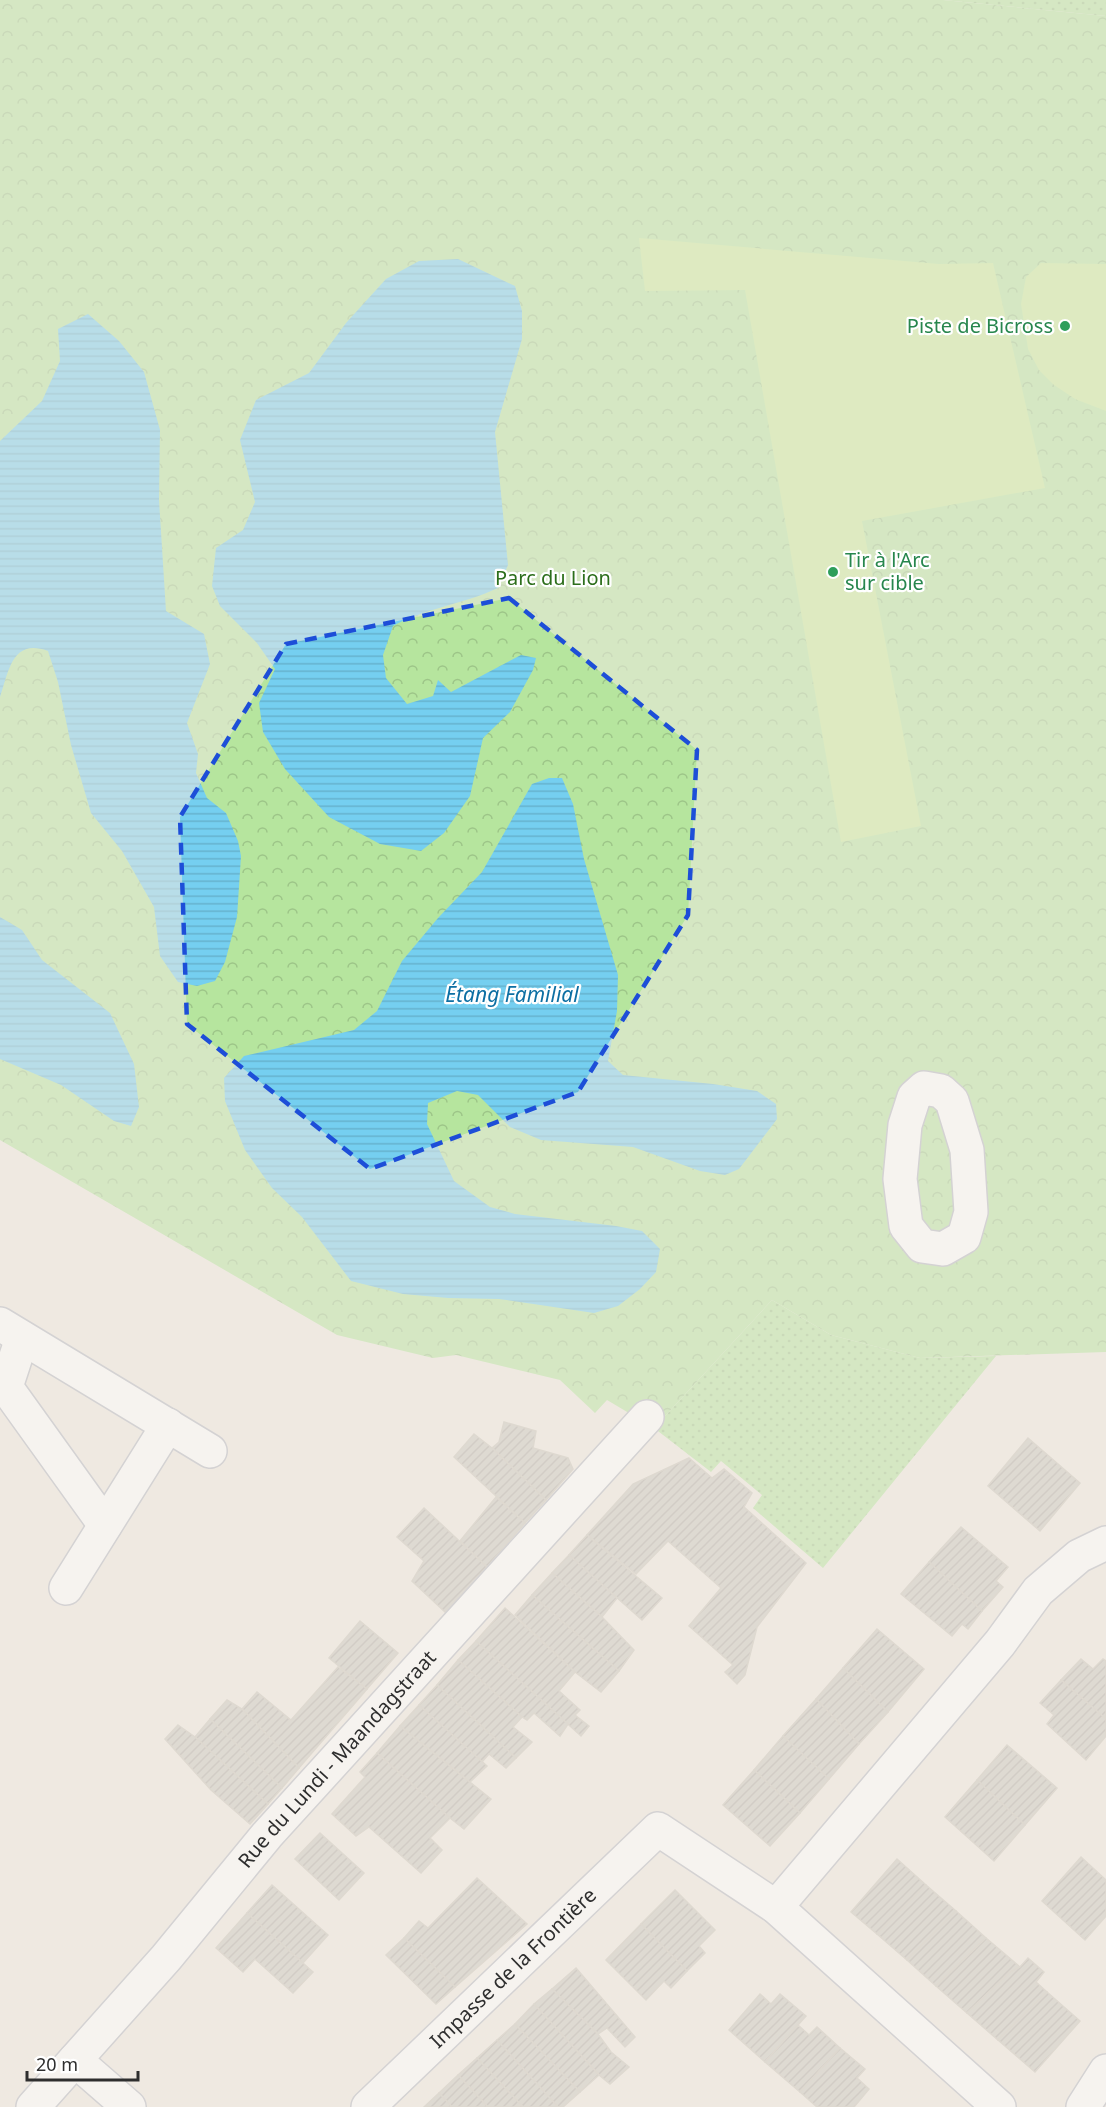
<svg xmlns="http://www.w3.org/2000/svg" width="1106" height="2107" font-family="'Noto Sans',sans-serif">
<defs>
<pattern id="grass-dots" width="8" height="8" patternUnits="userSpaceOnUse" patternTransform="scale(1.5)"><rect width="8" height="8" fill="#b6e59e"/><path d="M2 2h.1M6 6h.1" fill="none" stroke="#9dc588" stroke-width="1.8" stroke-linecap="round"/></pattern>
<pattern id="park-crowns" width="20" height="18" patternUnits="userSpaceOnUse" patternTransform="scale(1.5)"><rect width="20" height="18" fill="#b6e59e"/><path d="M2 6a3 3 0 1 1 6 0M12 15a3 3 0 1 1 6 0" fill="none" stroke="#9dc588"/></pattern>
<pattern id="water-rules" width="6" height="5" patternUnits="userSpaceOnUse" patternTransform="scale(1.5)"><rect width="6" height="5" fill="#75cff0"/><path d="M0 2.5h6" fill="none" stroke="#66b2ce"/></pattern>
<pattern id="building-hatch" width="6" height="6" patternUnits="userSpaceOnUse" patternTransform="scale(1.5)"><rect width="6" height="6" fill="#cbc7bf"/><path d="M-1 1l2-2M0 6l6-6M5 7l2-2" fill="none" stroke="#afaba4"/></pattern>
</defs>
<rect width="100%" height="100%" fill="#efe9e1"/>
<!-- grass -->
<g fill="url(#grass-dots)">
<polygon points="943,0 1106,0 1106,16"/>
<polygon points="772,1300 831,1335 920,1358 996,1356 823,1568 753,1508 762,1495 721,1461 711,1472 654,1428"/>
</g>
<!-- park -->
<polygon fill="url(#park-crowns)" points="0,0 943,0 1106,16 1106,1352 920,1358 831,1335 772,1300 654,1428 607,1400 595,1413 560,1380 456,1355 433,1358 337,1335 0,1140"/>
<!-- pitch -->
<g fill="#c9ec9a">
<polygon points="639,238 939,264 993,263 1045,488 862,521 921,826 841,842 745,290 645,291"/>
<polygon points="1041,263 1106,264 1106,411 1075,399 1054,385 1039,370 1028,349 1021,304 1026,277"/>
</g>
<!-- water -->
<g fill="url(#water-rules)">
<path d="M458 259 515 286 522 311V339L495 432 508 565 498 588C464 604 426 608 393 626L383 655 386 678 407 704 433 696 438 680 451 692 521 655 536 658 533 670 510 712 483 738 470 796 444 833 421 851 380 844 329 817 285 769 263 732 259 703 275 669 257 643 220 606 212 586 216 548 243 530 255 502 240 440 256 400 309 373 346 323 386 279 419 261Z"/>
<path d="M88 314 119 341 144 372 160 430 159 500 166 611 204 634 210 664 187 723 198 754 196 773 207 798 226 813 238 841 241 856 237 917 225 962 215 981 197 986 178 982 160 956 154 907 122 851 91 813 71 745 58 682 48 651C12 638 9 671 0 697V441L42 401 60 361 58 329Z"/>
<polygon points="549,778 562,778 573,804 584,859 618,975 617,1011 608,1061 623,1075 713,1084 757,1091 776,1104 777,1119 768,1131 739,1169 725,1175 700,1171 633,1147 541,1140 510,1127 478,1095 457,1091 428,1103 427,1124 454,1181 490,1207 515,1214 616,1226 642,1231 660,1249 656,1272 640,1289 618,1306 594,1313 499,1299 448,1298 403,1294 351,1281 302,1217 272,1188 245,1150 225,1101 224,1078 244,1056 354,1030 377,1011 402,961 438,918 482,872 532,784"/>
<polygon points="0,917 22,930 42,960 110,1013 134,1064 139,1107 131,1126 114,1121 61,1085 0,1059"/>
</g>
<!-- building -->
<g fill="url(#building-hatch)" stroke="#cbc5ba" stroke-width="1.5">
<polygon points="504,1422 536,1431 533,1448 568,1458 573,1469 546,1500 492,1448 499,1442"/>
<polygon points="474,1434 492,1448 546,1500 525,1523 454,1457"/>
<polygon points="1028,1438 1080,1483 1040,1531 988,1486"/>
<polygon points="689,1458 712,1478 724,1469 752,1493 744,1507 806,1563 757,1627 745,1675 737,1684 725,1672 733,1665 689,1626 721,1588 668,1541 636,1574 587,1535 633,1484"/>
<polygon points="496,1497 525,1523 487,1567 460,1541"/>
<polygon points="424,1508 487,1567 446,1613 412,1581 424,1561 397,1537"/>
<polygon points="961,1527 1008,1567 996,1581 1003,1587 982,1611 929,1562"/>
<polygon points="587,1535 662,1598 642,1620 569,1555"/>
<polygon points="569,1555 617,1598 602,1617 552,1573"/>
<polygon points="929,1562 982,1611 968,1629 962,1624 952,1636 901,1594"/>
<polygon points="552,1573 602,1617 634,1650 619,1671 532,1595"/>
<polygon points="532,1595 619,1671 601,1692 575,1672 515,1615"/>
<polygon points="505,1608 575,1672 559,1691 580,1710 575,1715 589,1726 581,1736 476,1641"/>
<polygon points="360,1621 398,1653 367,1689 329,1658"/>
<polygon points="877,1629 924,1669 888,1712 843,1668"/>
<polygon points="476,1641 568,1724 560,1736 534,1713 527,1720 522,1717 458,1660"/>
<polygon points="1081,1659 1093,1669 1103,1659 1106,1661 1106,1719 1061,1680"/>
<polygon points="458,1660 522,1717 513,1727 532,1742 516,1758 437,1685"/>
<polygon points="338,1667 367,1689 299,1768 242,1709 257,1692 291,1720"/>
<polygon points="843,1668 888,1712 859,1744 816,1699"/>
<polygon points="1061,1680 1106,1719 1106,1736 1086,1760 1047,1724 1054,1715 1040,1703"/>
<polygon points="437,1685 516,1758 506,1768 489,1754 482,1762 419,1705"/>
<polygon points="816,1699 859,1744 829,1779 783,1736"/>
<polygon points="227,1700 242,1709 299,1768 282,1788 210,1719"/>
<polygon points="419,1705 487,1766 470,1782 400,1726"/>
<polygon points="210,1719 282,1788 268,1804 195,1737"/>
<polygon points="178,1725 195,1737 268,1804 250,1824 211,1790 165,1739"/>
<polygon points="400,1726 491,1799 464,1829 450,1818 377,1753"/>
<polygon points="783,1736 829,1779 800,1813 754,1770"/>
<polygon points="1007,1745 1057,1788 1025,1825 977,1780"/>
<polygon points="377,1753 450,1818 430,1838 442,1850 421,1873 369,1827 356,1836 332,1814 365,1777 360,1772"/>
<polygon points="754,1770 800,1813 770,1846 723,1805"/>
<polygon points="977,1780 1025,1825 994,1861 945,1817"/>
<polygon points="320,1833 364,1873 339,1900 295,1859"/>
<polygon points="1081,1857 1106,1880 1106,1916 1085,1940 1042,1901"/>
<polygon points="897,1859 926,1885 877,1934 851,1912"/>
<polygon points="477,1878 527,1924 455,1987 404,1938 419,1921 428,1928"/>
<polygon points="272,1885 328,1935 303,1963 247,1913"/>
<polygon points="926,1885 956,1911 907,1960 877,1934"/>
<polygon points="675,1890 715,1930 699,1946 705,1953 687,1971 641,1924"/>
<polygon points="956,1911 986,1938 936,1986 907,1960"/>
<polygon points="247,1913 313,1972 293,1993 255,1959 243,1972 216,1948"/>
<polygon points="641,1924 687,1971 671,1988 664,1981 646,2000 606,1960"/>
<polygon points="404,1938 455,1987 436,2004 386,1955"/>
<polygon points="986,1938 1020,1967 1010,1972 967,2013 936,1986"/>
<polygon points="1028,1958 1044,1972 1036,1982 1047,1992 998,2040 967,2013 1010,1972 1020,1967"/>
<polygon points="576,1968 635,2037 625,2047 607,2028 598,2034 552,1989"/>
<polygon points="552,1989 598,2034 611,2052 629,2067 610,2084 599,2075 534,2004"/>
<polygon points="1047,1992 1080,2021 1035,2072 998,2040"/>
<polygon points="760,1994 771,2004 780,1994 806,2016 765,2062 729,2030"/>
<polygon points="534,2004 599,2075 580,2092 515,2024"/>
<polygon points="515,2024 580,2092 563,2107 558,2107 497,2040"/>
<polygon points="798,2025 809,2035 817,2027 840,2048 800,2092 765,2062"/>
<polygon points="497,2040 558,2107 523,2107 477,2058"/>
<polygon points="840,2048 865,2069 857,2078 869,2089 854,2107 817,2107 800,2092"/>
<polygon points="477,2058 523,2107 488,2107 458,2075"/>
<polygon points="458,2075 488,2107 452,2107 439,2093"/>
<polygon points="439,2093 452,2107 424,2107"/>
</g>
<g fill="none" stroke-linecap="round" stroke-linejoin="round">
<!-- minor casing -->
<g stroke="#b4b7c1" stroke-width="36">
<g id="minor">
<polygon points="924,1088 941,1091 952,1101 967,1150 971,1212 964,1237 943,1249 922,1246 906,1226 900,1179 905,1125 914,1097"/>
<polyline points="0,1324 210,1451"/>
<polyline points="22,1338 6,1387 105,1525"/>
<polyline points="66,1588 168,1425"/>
<polyline points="776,1907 1000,1643 1038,1591 1079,1556 1106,1543"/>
<polyline points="75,2060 129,2107"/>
<path id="s1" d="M33 2107 166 1958 267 1835 647 1417"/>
<path id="s2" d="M368 2107 658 1829 776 1907 999 2107"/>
<polyline points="1083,2107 1106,2071"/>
</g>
</g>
<!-- minor -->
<use href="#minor" stroke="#fff" stroke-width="33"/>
</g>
<!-- marked area -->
<path d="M0 0H1106V2107H0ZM509 598 697 750 688 915 578 1092 370 1169 187 1024 180 817 286 644Z" fill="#efe9e1" fill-opacity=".55" fill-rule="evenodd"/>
<path fill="none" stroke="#1d4ed8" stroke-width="4.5" stroke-dasharray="12 8" stroke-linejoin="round" d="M509 598 697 750 688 915 578 1092 370 1169 187 1024 180 817 286 644Z"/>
<!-- markers -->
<g fill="#2e9e5b" stroke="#fff" stroke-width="2">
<circle cx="1065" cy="326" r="6"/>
<circle cx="833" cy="572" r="6"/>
</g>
<g text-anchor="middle" stroke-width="4.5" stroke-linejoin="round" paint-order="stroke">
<!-- leisure labels -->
<g font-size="20" fill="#27864d" stroke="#fff" text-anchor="end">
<text x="1053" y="333">Piste de Bicross</text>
<text x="845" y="567" text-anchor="start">Tir à l'Arc<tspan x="845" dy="23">sur cible</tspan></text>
</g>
<!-- park labels -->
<g font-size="20" fill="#2c6e1b" stroke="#fff">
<text x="553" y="585">Parc du Lion</text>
</g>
<!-- street labels -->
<g font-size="20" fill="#2e2e2e" stroke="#fff">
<text dy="7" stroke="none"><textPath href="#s1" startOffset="462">Rue du Lundi - Maandagstraat</textPath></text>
<text dy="7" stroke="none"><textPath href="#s2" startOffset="201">Impasse de la Frontière</textPath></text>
</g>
<!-- water labels -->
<g font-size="21" font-style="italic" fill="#0d6fa3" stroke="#fff">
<text x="512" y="1002">Étang Familial</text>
</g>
</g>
<!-- scale -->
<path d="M27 2071v9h111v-9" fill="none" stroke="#2e2e2e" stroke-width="3"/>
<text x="36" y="2071" font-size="18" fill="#2e2e2e" stroke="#ffffff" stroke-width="4.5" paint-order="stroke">20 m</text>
</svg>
